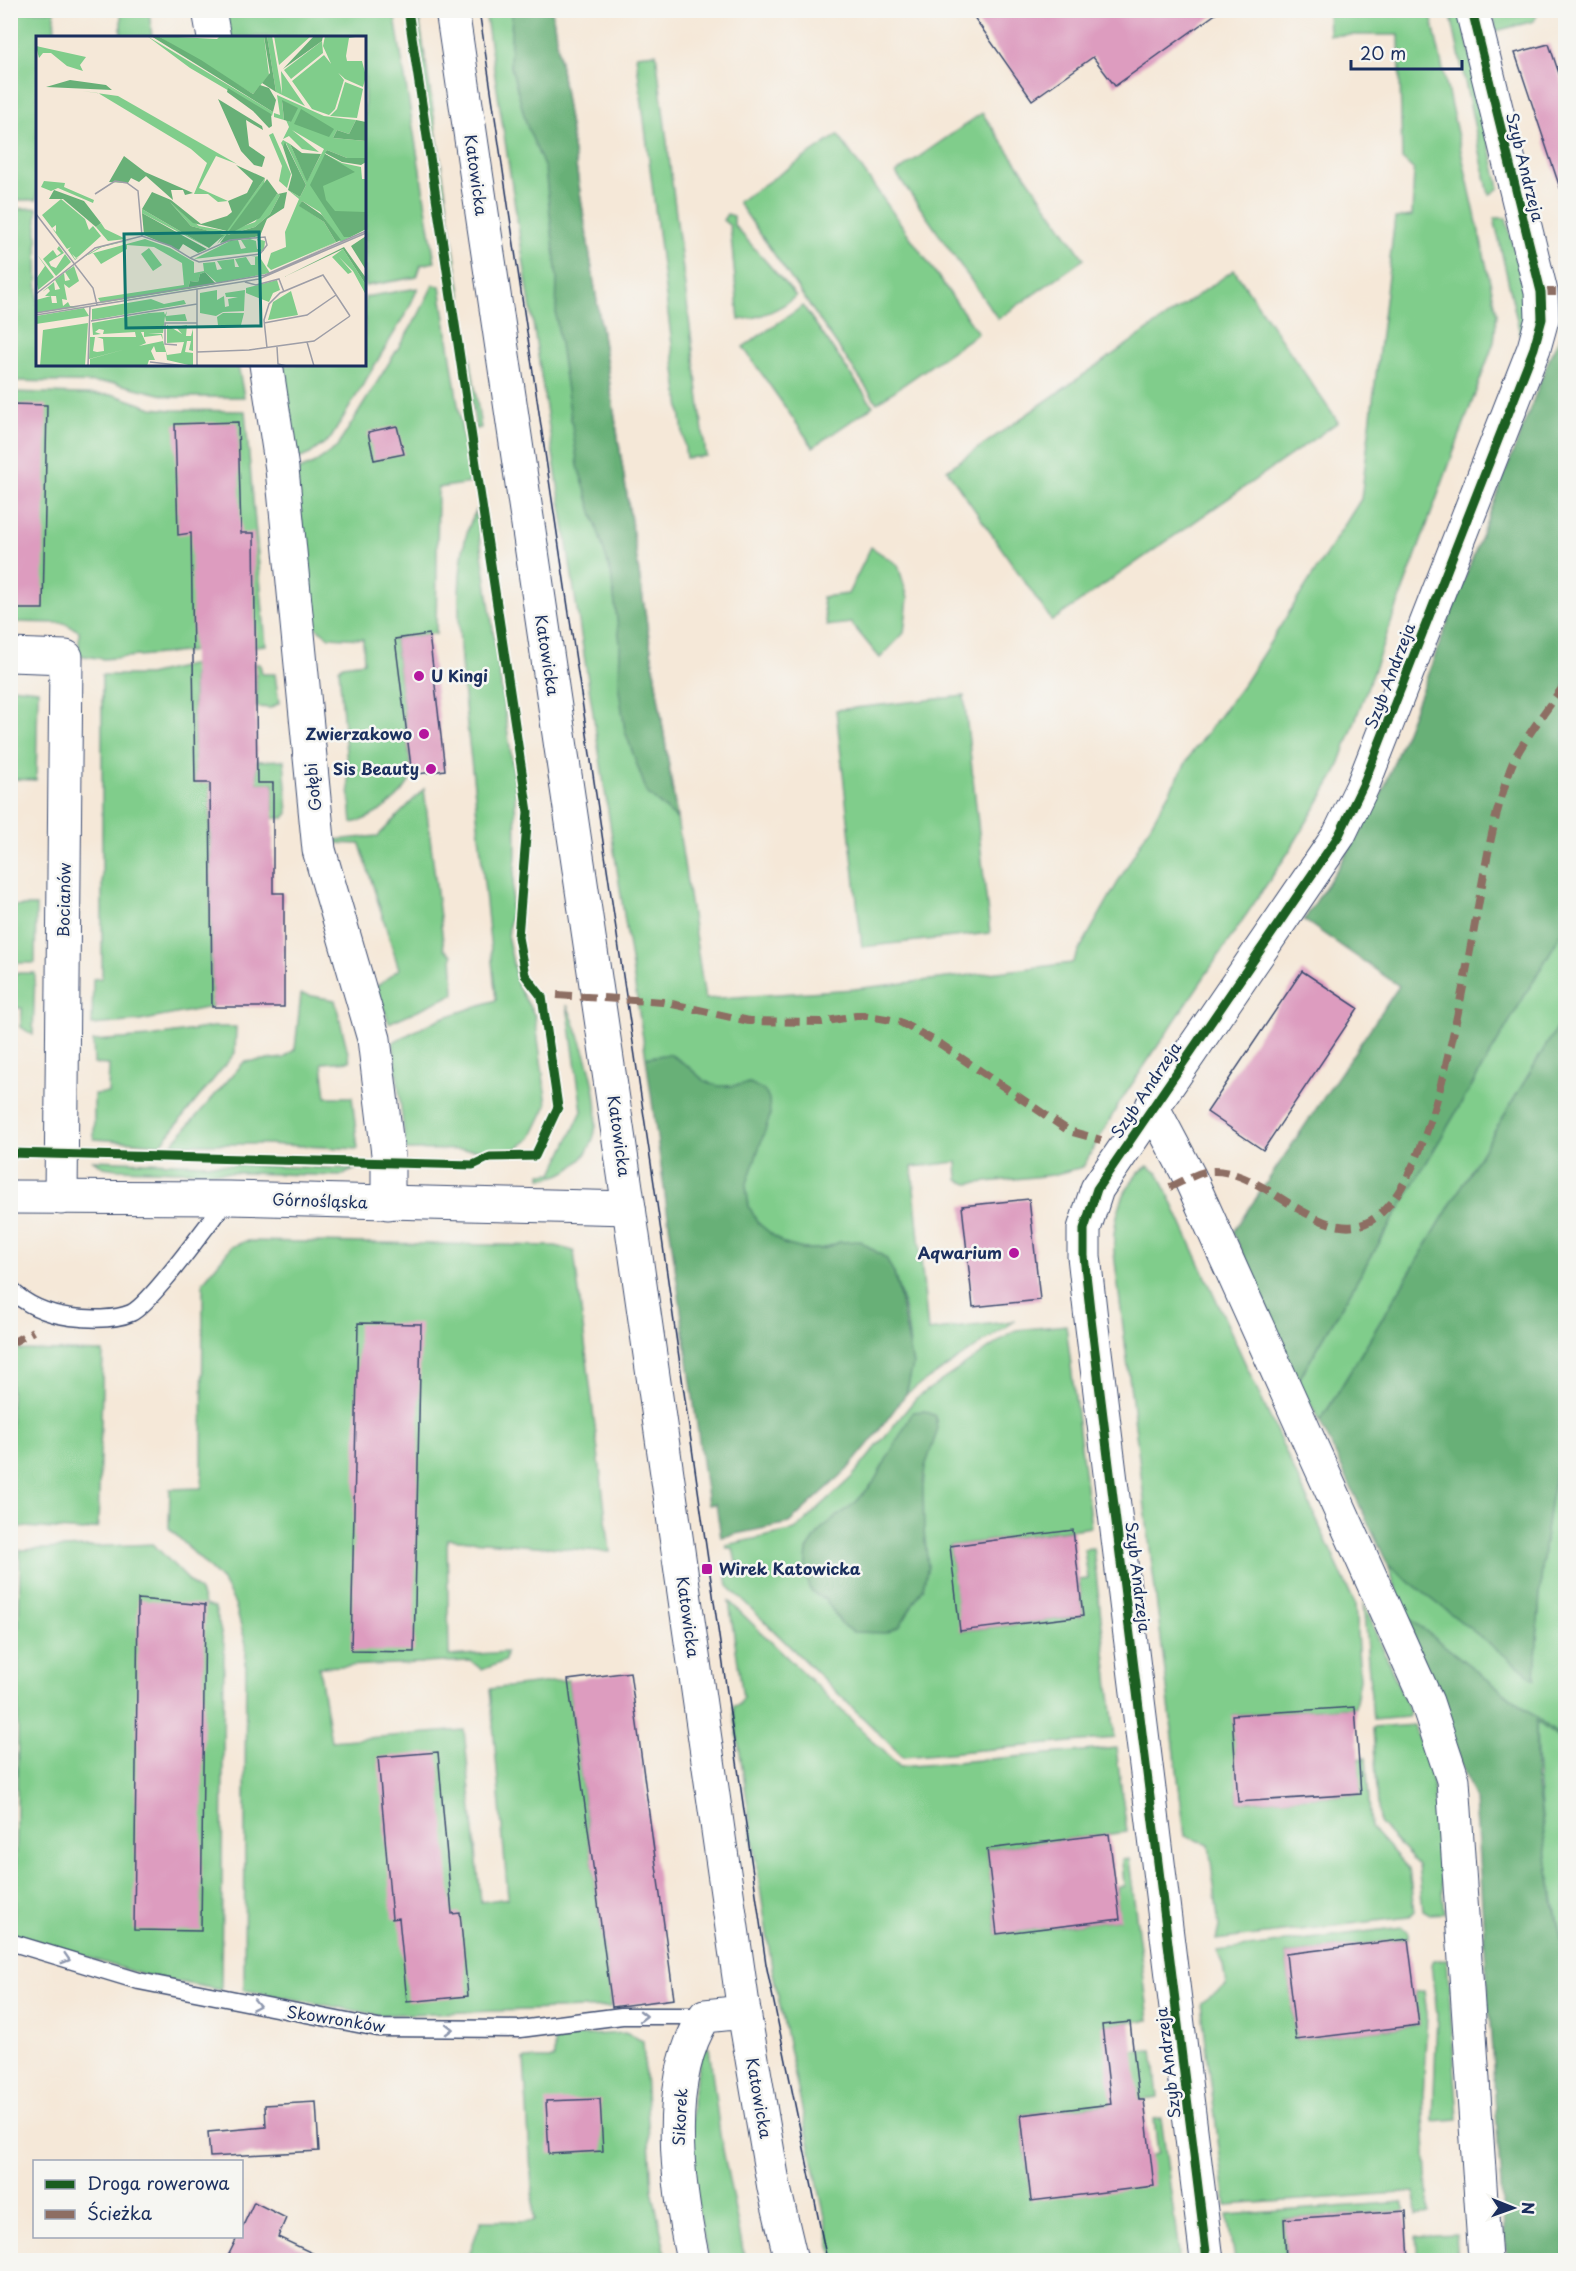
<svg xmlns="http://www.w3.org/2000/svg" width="1576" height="2271" font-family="'Playpen Sans',sans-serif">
<rect width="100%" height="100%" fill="#f6f6f2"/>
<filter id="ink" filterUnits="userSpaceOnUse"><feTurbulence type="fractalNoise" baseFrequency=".0167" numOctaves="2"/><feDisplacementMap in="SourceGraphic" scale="12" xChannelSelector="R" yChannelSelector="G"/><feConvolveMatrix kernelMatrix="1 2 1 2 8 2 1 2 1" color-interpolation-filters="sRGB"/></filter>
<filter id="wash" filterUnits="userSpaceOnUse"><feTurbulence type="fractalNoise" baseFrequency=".008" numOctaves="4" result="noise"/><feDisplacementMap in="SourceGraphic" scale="24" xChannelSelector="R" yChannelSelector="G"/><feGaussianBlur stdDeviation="1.35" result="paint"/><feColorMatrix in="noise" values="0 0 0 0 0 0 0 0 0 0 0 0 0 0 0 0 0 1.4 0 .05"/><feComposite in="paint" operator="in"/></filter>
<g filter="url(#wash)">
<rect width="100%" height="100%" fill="#f5e8d8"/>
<!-- green -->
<g fill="#80cd8b" stroke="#4e7e74" stroke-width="1.5">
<polygon points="10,11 54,11 55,37 38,38 37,200 11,200"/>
<polygon points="121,11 149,11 152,37 121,37"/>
<polygon points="219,11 394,11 435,262 421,265 417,277 365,286 364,38 224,37"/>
<polygon points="413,11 418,11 481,428 476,429"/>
<path d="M485 11H552L705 999 854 989 1072 963 1191 754 1245 682 1361 499 1395 218 1412 216 1414 170 1402 159 1399 35H1329L1328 11H1430L1497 313 1494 342 1336 773 1290 850 1120 1102 1083 1167 1052 1175 968 1184 958 1180 957 1162 912 1167 928 1331 1015 1321 906 1394C918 1359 904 1291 886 1258L840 1242C828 1247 817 1251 804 1249 774 1247 744 1217 746 1186 747 1163 762 1137 770 1116L750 1083C738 1085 725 1089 712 1086 688 1080 685 1046 646 1058Z"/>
<polygon points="1450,11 1461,11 1499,188 1489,195"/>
<polygon points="1493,11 1493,10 1539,11 1534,21 1496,31"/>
<polygon points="656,53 706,456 686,458 636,55"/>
<polygon points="982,113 1084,259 998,319 896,173"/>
<polygon points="838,135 978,333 877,403 738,202"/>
<polygon points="37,208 38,364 238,365 244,397 172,397 115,383 11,381 11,209"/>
<path d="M727 214 734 216V225L796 296C781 309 760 318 739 320L730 226 723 220Z"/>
<path d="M1494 218H1506C1515 256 1530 295 1522 334H1520Z"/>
<polygon points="1234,270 1338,422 1052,621 947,470"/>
<path d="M433 285 440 286 470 483 438 488 436 633 395 639 412 775C405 796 374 819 352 823L339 669 343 665 364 662 363 639 329 637 314 626 295 472 313 464 337 447 418 316Z"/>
<polygon points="418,288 408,310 331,438 310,454 294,461 280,365 364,364 365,297"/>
<polygon points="803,306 873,406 813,447 743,347"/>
<polygon points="11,392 115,395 152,408 172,410 245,411 266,645 103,659 79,655 79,631 64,623 11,622"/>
<path d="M476 511 515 783 516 856 508 939 518 987 535 1016 547 1105 531 1138 516 1149 406 1150 393 1042 439 1019 496 1000C489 932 482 864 475 795 468 727 442 567 476 511Z"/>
<polygon points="871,547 898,565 908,598 904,633 880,658 851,623 827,626 822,597 848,594"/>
<polygon points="260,664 262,674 275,674 279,703 271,708 257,707 256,674 193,675 195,783 210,783 212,1007 140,1021 92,1025 93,979 102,978 102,675 148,675 190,665"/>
<polygon points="11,687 38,690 36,780 11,779"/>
<polygon points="964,696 990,933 862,947 836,710"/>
<polygon points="284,760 288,813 284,818 273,818 273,783 257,783 257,761"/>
<polygon points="424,789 444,949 452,955 454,994 389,1023 376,987 399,969 360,844 334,843 333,840 378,836"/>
<polygon points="11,906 36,906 35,963 11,963"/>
<polygon points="1565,927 1565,1014 1320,1422 1298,1381"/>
<polygon points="11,973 35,973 33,1035 21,1027 22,1008 11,1008"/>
<polygon points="301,994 335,1000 350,1061 322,1063 326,1097 352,1097 358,1149 266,1144 172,1144 244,1062 284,1058 295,1049"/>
<path d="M567 1005C584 1048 620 1130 575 1165 565 1174 554 1178 541 1178V1174L553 1173 582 1111Z"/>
<polygon points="212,1027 236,1027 235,1053 161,1144 94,1139 94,1094 108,1093 109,1065 94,1064 93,1041 150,1037"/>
<polygon points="93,1160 356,1169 340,1176 116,1169 103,1167"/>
<path d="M1148 1166 1159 1174 1355 1604 1360 1679 1355 1707 1233 1715 1238 1802 1360 1794 1358 1759 1366 1758 1371 1828 1409 1869 1414 1912 1409 1917 1216 1940 1219 1927 1209 1845 1185 1836 1114 1253C1112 1225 1121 1182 1148 1166Z"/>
<polygon points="246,1241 556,1246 574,1251 610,1552 447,1539 449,1656 506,1652 505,1661 482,1670 471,1661 319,1667 331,1741 464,1730 481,1902 508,1898 490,1689 568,1680 612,2007 379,2015 244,1990 246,1644 235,1604 223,1582 169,1528 170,1489 202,1488 203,1282 231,1247"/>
<polygon points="1066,1325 1091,1527 950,1546 961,1631 1083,1616 1079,1580 1088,1579 1084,1549 1093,1548 1115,1738 903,1757 728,1586 726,1571 737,1568 733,1548 727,1548 726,1545 795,1530 852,1477 916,1398 1016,1330"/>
<polygon points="11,1335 20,1350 103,1352 98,1527 84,1531 11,1526"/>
<path d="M1565 1433V1740L1405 1615 1388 1565 1535 1678C1539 1599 1543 1509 1565 1433Z"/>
<polygon points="153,1544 200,1592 205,1605 215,1608 224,1645 221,1990 143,1975 13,1934 16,1880 20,1550"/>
<polygon points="729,1601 900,1767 1116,1748 1127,1832 987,1849 997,1934 1119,1919 1116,1887 1124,1886 1122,1860 1129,1859 1149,2020 1103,2025 1133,2051 1153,2050 1158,2098 1021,2115 1031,2200 1158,2153 1154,2119 1161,2118 1179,2253 1177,2260 834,2260 772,1968 733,1706 739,1705 743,1698"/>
<polygon points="1363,1602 1410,1713 1408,1717 1373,1720"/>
<path d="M1536 1721 1565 1743V1957C1548 1879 1537 1800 1536 1721Z"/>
<polygon points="1414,1725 1433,1784 1444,1913 1430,1914 1423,1910 1418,1865 1379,1823 1373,1728"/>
<polygon points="1402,1927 1408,1932 1408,1939 1286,1954 1296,2040 1419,2025 1415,1992 1424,1991 1427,2015 1423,2097 1429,2213 1417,2216 1415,2192 1226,2205 1201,2003 1226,1986 1223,1965 1217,1951"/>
<polygon points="1447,1959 1458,2119 1433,2121 1437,2015 1431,1964 1434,1960"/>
<polygon points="625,2033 643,2041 652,2189 667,2260 467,2260 481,2221 534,2221 524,2059 554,2059 554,2037"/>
<polygon points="709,2047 720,2135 745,2260 708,2260 691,2172 692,2099 702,2049"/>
<polygon points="1403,2202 1406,2211 1284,2219 1286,2260 1234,2260 1227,2215"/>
<polygon points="1455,2235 1457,2260 1418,2260 1416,2237"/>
</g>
<!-- forest -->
<g fill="#68b077" stroke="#42706a" stroke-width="1.5">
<polygon points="512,11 552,11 677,819 647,793 625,731 619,690 620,643 611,574 578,466 556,317 557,279 545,169 527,126 510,63"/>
<polygon points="1565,328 1565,927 1298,1381 1233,1232 1399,986 1304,920 1364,827 1384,788 1551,354"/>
<path d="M1565 1014 1566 1433C1543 1509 1539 1599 1535 1679L1388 1565 1320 1422Z"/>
<path d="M669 1054C708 1074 696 1094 750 1083L765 1091 769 1099 770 1116 746 1186 749 1206 758 1223 784 1244 803 1249H823L840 1242 860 1241 886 1258 894 1273 899 1292 913 1365 906 1394 875 1436 847 1470 789 1523 721 1537 716 1504 708 1505 646 1058Z"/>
<polygon points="925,1411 936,1416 937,1432 925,1467 923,1487 924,1531 928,1567 923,1587 900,1626 886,1633 853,1632 843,1626 825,1599 816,1595 809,1588 805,1573 807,1550 822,1528 856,1502 873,1483 913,1412"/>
<polygon points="1405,1615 1565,1740 1565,1743 1536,1721 1536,1778 1554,1906 1566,1957 1565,2260 1506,2260 1475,1800"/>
</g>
<g id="blocks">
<!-- building -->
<g fill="#dd9cbf">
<polygon points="969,10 1221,10 1115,86 1093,57 1032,100"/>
<polygon points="1549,44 1566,94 1566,187 1560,188 1515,53"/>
<polygon points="10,404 47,405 43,609 10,609"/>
<polygon points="238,422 241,533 254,533 257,783 273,783 273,893 284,893 284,1007 212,1007 210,783 195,783 191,533 178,535 175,424"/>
<polygon points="397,426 404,454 374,460 368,432"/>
<polygon points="429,634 445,770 412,775 395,639"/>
<polygon points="1302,971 1358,1008 1263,1150 1207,1112"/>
<polygon points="1029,1199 1040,1300 973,1307 962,1206"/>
<polygon points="358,1323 421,1324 414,1652 351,1651"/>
<polygon points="1073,1530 1083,1616 960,1631 950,1546"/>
<polygon points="138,1599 205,1605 201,1931 134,1930"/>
<polygon points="630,1672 674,1999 612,2007 568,1680"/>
<polygon points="1355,1707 1361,1794 1238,1802 1232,1715"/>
<polygon points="438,1752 452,1914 460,1913 468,1996 407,2002 399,1918 392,1919 378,1757"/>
<polygon points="1109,1834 1120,1919 997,1934 987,1849"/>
<polygon points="1408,1939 1419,2025 1296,2040 1286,1954"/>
<polygon points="1130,2022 1139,2100 1144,2100 1154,2186 1031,2201 1021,2115 1111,2104 1102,2025"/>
<polygon points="600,2099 603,2151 549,2154 546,2101"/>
<polygon points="316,2102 319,2151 210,2157 208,2132 266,2127 265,2105"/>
<polygon points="254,2202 286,2218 278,2237 327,2260 226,2260 238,2236 242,2236 242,2228"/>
<polygon points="1406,2211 1409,2260 1286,2260 1284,2219"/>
</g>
</g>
</g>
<g filter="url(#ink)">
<use href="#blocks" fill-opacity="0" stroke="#3c4b70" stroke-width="1.5"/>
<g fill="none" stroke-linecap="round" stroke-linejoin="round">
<!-- lane casing -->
<g stroke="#3c4b70" stroke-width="19">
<g id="lane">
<path d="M10 1289C27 1306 48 1314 71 1317 88 1319 115 1320 131 1313 151 1304 210 1221 228 1198"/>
<polyline points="10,1942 139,1981 378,2028 520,2029 622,2016 705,2016"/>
</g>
</g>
<!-- street casing -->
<g stroke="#3c4b70" stroke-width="35">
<g id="street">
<polyline points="209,10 214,38"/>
<polyline points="266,364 282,469 319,850 374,1039 388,1154 388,1203"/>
<polyline points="10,655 66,657 61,1198"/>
<polyline points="1152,1106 1190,1178 1427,1702 1453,1780 1485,2260"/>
<path d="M693 2260C678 2189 662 2081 705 2016L744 2012"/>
<polyline points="1207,2260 1091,1319 1084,1256 1084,1229 1097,1189 1339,835 1363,785 1534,348 1542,319 1541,292 1472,10"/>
</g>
</g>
<!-- secondary casing -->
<g stroke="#3c4b70" stroke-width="35">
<g id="secondary">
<polyline points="452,10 629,1208 744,2012 774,2188 791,2260"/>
<polyline points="10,1197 228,1198 629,1208"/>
</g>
</g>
<!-- lane -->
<use href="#lane" stroke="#fff" stroke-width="16"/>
<!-- street -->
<use href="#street" stroke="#fff" stroke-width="33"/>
<!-- secondary -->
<use href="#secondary" stroke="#fff" stroke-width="33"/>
<!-- tram -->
<polyline stroke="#1b2f5e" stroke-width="1.5" points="479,10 656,1197 766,1964 827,2260"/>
<!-- quiet -->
<g stroke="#8d6e63" stroke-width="8" stroke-dasharray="15 8" stroke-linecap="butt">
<polyline points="1541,292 1566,292"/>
<polyline points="557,995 663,1002 749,1021 822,1022 862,1015 886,1019 900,1022 942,1045 1069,1131 1101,1140"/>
<path d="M1170 1187C1182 1182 1199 1171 1212 1171 1265 1169 1321 1248 1370 1221 1449 1177 1473 891 1500 802 1505 786 1509 768 1517 754 1531 730 1549 706 1566 683"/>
<polyline points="10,1344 33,1331"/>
</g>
<!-- cycleway casing -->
<g stroke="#f6f6f2" stroke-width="13">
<g id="cycleway">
<polyline points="10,1153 473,1165 490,1157 535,1156 558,1107 542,997 525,975 518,937 528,812 408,10"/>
<polyline points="1207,2260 1091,1319 1084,1256 1084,1229 1097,1189 1339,835 1363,785 1534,348 1542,319 1541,292 1472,10"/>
</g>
</g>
<!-- cycleway -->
<use href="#cycleway" stroke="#1b5e20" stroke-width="9"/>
</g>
<!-- one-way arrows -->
<defs><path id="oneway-chevron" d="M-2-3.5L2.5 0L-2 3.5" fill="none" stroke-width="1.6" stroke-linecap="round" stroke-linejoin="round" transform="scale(1.5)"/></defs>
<g stroke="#8d97ae">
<use href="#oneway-chevron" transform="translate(66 1959) rotate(17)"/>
<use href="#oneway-chevron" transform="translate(256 2005) rotate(11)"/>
<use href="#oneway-chevron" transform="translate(643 2016)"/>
<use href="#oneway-chevron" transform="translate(449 2029) rotate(1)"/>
</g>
</g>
<!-- markers -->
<g fill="#b5179e" stroke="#f6f6f2" stroke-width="2">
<circle cx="419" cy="676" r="6"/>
<circle cx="424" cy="734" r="6"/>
<circle cx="431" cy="769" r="6"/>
<circle cx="1014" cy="1253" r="6"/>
<rect x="701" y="1563" width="12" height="12" rx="3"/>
</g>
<g text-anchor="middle" stroke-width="5" stroke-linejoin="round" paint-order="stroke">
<!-- street labels -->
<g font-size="16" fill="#1b2f5e" stroke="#f6f6f2">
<text transform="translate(1525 167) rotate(76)" y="6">Szyb Andrzeja</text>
<text transform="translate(476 175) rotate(82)" y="6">Katowicka</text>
<text transform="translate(547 655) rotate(81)" y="6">Katowicka</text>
<text transform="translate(1390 676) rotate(-69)" y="6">Szyb Andrzeja</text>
<text transform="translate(313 787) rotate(-96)" y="6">Gołębi</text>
<text transform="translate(64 900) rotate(-89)" y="6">Bocianów</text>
<text transform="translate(1146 1090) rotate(-56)" y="6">Szyb Andrzeja</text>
<text transform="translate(619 1136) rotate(82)" y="6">Katowicka</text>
<text transform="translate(320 1201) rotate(2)" y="6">Górnośląska</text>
<text transform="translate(1138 1577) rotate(83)" y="6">Szyb Andrzeja</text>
<text transform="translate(688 1617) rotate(82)" y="6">Katowicka</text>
<text transform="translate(336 2019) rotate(9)" y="6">Skowronków</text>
<text transform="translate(1168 2063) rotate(-97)" y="6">Szyb Andrzeja</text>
<text transform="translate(759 2098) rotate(80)" y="6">Katowicka</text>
<text transform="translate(680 2117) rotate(-87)" y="6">Sikorek</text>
</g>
<!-- poi labels -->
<g font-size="16" font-weight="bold" fill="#1b2f5e" stroke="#f6f6f2" text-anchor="end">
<text x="431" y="682" text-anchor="start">U Kingi</text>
<text x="412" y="740">Zwierzakowo</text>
<text x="419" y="775">Sis Beauty</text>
<text x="1002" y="1259">Aqwarium</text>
<text x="719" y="1575" text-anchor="start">Wirek Katowicka</text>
</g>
</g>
<!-- overview -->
<g transform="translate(36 36)">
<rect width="330" height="330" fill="#f5e8d8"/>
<path d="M111 0 237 76 236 80 154 32ZM122 0 181 3 184 0H228L233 39 217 58ZM231 0H236L246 58 245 35 269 70 240 56ZM238 0H275L243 29ZM289 0H326L313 2 310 20 311 25H326L330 40 327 51 309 43 297 32 287 10ZM286 5 287 17 255 43 248 34ZM0 10 50 21 44 29 47 35 31 30 15 17H7L3 22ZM288 19 308 44 299 73 293 79 276 73 256 45ZM309 46 327 53 321 82 294 80 301 73ZM46 55 82 60 201 128 180 120 163 152 192 165 182 166 172 158H158L171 127 155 113 62 57ZM241 59 288 80 320 84 313 98 301 94 297 102 330 105V122H311L291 114 289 118 306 127 325 131 326 143H330V193L305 206 284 176 266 165 264 170 288 186 300 206 235 234 231 230 235 217 250 211 249 196 263 163 252 154 264 161 270 149 250 107 247 111 245 107 247 104 254 108 271 145 288 113 256 94 283 116 266 113 253 100 247 103 253 91 250 84 255 86 246 65 248 84 238 81V77L244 79ZM237 97 255 138 251 152 243 145 246 130 233 99ZM229 142 228 148 194 195 219 186 241 158 244 159 234 178 219 191 190 199 181 208 187 199 155 190 134 166 163 190 190 195ZM8 145 29 147 28 151 58 164 57 167 22 152 15 155 5 151ZM25 163 49 183 53 194 57 190 65 200 43 220 40 222 36 218 39 223 43 221 39 224 32 214 35 211 31 213 16 192 20 196V189L16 192 6 179ZM106 173 173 212 106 177ZM65 187 69 193 90 203 72 205 60 191ZM100 203 66 211 54 218 109 203 134 212 158 226V237L168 235 167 227 179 226 181 234 186 233 181 225 198 223 199 231H203L199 223 210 221 215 229H219V221H215L223 220 234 237 181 247 169 236 164 238 162 246 154 245 152 253 65 267 62 262 148 249 146 227 118 211 91 209V213L65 228 57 217 49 220 66 210ZM221 203 229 205 228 215 158 223 194 205 202 204 205 213 210 212 205 204 214 203 220 205 221 213H225ZM23 210 28 217 13 226 15 230 20 232 29 218 35 226 20 240 7 223 17 214 21 220 25 217 21 213ZM113 212 126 229 117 235 105 218ZM307 213 330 249V259L317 235 303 221 316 236 312 238 296 221ZM2 220 3 221 18 241 2 254 0 243 9 230ZM38 230 43 245 33 252 28 248 31 264 26 263 27 270 32 266 34 270 43 271 0 277V264L15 260 16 267H21L20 260H9L14 255 12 252 6 256 18 246 19 254 24 253 19 244 28 237 29 245 34 244 29 236ZM241 244 244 254 237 257 233 266 210 257V252ZM181 254V264L188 260 189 271 193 270 192 263 202 261H190L189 257 209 254 208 275 187 276 180 280 164 277V257ZM255 255 262 279 232 284 237 266ZM115 263 128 268 148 264 150 268 56 284V273ZM48 272 53 280 0 288V280ZM131 275 130 280 149 278 151 285H130L129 280 127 297 112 298H126L127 304 125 299 108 301V296H105L110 307 103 310 127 305 131 319 145 317 148 306 131 307V289L146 298 140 291 151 289 150 300H155L157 293V315L153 314 155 305H151L149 316 157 317V330L131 324 130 316H120L118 310 115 315 119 324H113L111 330H54V323L90 313 53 323 54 301H59L57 315 61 316 68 315 67 303 61 301H100L99 296 67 298 68 294 63 293 59 296 65 298 57 299 56 287 113 277 128 276 129 279ZM187 277H208L205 289H182L181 281ZM52 287 49 330H4L7 294Z" fill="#80cd8b"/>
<path d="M115 0H122L165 24 217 58 224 49 233 52 240 64 237 76ZM228 0H231L240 56 226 47 234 37ZM278 0H287L286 5 247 33ZM34 44 70 49 76 54 10 51ZM192 52 235 78 236 90 233 92 217 75 191 56ZM182 63 226 90 227 94 210 84 213 110 229 121 226 131 218 129 205 115ZM246 64 262 72 255 86 248 84ZM265 73 298 93 293 101 258 88ZM320 84 330 86V105L297 102 301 94 313 98ZM249 106 270 149 264 161 252 154 256 139 247 111ZM254 108 266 117 285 118 271 146ZM291 114 311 122H330V126L325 129 306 126 289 117ZM289 118 319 136 287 150 290 164 299 175 330 176V193L314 201H308L274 149ZM88 120 109 136 157 157 149 159 147 154H135L137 164 110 140 103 146 95 142 92 147 73 146ZM200 129 229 142 191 195 157 187 134 166 155 190 188 199 173 212 106 173 116 156 135 164 165 188 191 180 196 176 192 165 211 157 217 145ZM231 143 242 158 251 156 248 172 231 183 224 200 184 207ZM241 158 244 159 234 178 219 191 191 199 224 182ZM18 154 48 165 65 187 60 191 27 163H13ZM266 165 286 179 305 204 236 236 300 206 288 186 263 170ZM106 177 171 213 162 217 147 208 143 214 108 199ZM330 200V234L315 210ZM308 211 330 242V249L307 213 248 241ZM169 236 180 248 152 253 154 245 162 246 164 238Z" fill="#68b077" fill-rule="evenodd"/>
<path fill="none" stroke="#9e9ea7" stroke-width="1.5" d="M59 158 79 145 91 147 102 155 106 200M0 178 57 252 61 269M209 246 220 249 243 243 248 256M0 258 59 212 106 200 135 210 154 222 194 204 229 201 231 209 224 218 163 226 154 222M0 277 229 239 330 195M0 279 223 243 330 197M55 285 161 268M228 287 271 279 300 259M271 306 278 330M141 309 129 308V287H161M241 311 242 328 251 330M231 312 228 284 233 268 244 257 287 239 314 280M161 316 213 314 278 305 314 280M114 326 150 330M52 330 54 270M161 330V253"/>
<path fill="#0f766e" fill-opacity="0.15" stroke="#0f766e" stroke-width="3" d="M223 196 225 290 90 292 88 198Z"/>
<rect width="330" height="330" fill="none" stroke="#1b2f5e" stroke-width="3"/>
</g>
<!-- margin -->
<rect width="1576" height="2271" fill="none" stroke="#f6f6f2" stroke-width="36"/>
<!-- legend -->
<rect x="33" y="2160" width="210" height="78" fill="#f6f6f2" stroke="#9ea6b7" stroke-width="1.5"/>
<rect x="45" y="2180" width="30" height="9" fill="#1b5e20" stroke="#9ea6b7" stroke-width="1.5"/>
<text x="87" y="2190" font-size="18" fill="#1b2f5e">Droga rowerowa</text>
<rect x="45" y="2210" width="30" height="9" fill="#8d6e63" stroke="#9ea6b7" stroke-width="1.5"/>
<text x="87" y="2220" font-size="18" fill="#1b2f5e">Ścieżka</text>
<!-- north arrow -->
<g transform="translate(1513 2208) rotate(91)" stroke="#f6f6f2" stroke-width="4.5" paint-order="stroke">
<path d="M0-4.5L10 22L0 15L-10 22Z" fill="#1b2f5e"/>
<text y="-9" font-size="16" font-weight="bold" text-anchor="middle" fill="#1b2f5e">N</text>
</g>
<!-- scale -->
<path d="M1351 60v9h111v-9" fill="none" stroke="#1b2f5e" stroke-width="3"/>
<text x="1360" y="60" font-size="18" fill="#1b2f5e" stroke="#f6f6f2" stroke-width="4.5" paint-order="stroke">20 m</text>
</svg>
